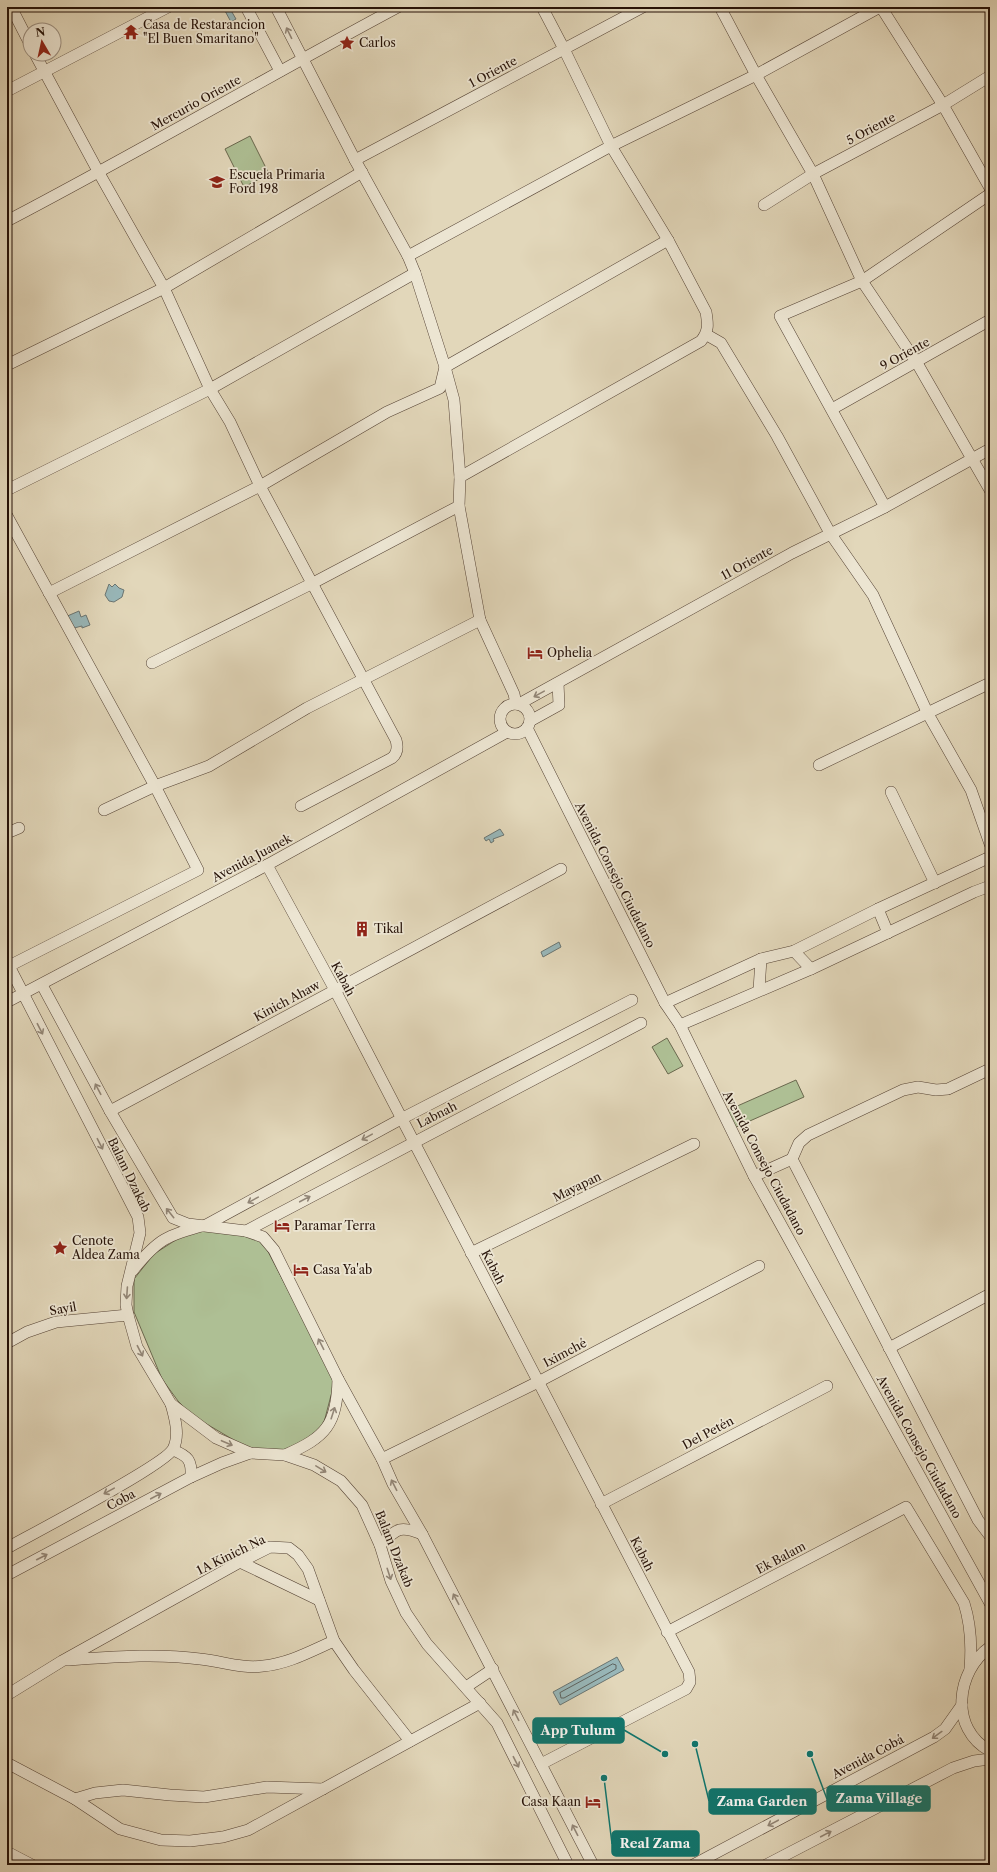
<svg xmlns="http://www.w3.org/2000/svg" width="997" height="1872" font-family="'Libre Caslon Text',serif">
<rect width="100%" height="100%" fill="#e2d7ba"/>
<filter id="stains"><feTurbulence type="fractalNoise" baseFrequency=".005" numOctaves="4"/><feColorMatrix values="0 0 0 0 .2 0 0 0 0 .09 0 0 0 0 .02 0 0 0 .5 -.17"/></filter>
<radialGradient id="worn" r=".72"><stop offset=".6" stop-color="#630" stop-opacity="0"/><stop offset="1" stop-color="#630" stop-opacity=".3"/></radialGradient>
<!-- green -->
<g fill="#aebf94" stroke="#6a684e">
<polygon points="250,136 269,174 244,187 225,149"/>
<polygon points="667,1038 683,1066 668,1074 652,1047"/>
<polygon points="796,1080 804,1097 734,1128 726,1111"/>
<polygon points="207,1229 235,1232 262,1240 335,1380 322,1430 286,1451 249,1449 193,1416 178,1401 162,1379 134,1312 134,1279 154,1254 185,1234"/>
</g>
<!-- water -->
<g fill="#98b7b9" stroke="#6a7572">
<polygon points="229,7 236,19 231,22 224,9"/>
<polygon points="109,584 112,587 115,584 119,588 124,590 122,597 114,602 109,601 105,595"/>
<polygon points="79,611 81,617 86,615 90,625 82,628 82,626 70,629 65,617"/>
<polygon points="500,829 504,835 493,839 494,841 491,843 489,839 486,841 484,838"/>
<polygon points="559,942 561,947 543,957 541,952"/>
<polygon points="617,1657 624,1670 560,1705 553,1692"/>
</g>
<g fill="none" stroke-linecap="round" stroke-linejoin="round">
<!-- shore -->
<polygon stroke="#5e6460" stroke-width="1" points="613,1664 616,1665 616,1669 564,1698 561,1698 560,1693"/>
<!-- minor casing -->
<g stroke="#544234" stroke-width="12">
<g id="minor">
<polyline points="11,7 30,44"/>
<polyline points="246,7 280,71"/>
<polyline points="276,7 355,160 408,256 415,273 445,367 454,400 460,477 459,506 480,620 514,694 516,704"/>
<polyline points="720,7 756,75 813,174 862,281 917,363 990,490"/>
<polyline points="881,7 943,105 990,188"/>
<path d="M35 54 99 173 164 288 210 389 230 422 260 486 396 740C398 747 398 753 392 758L301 806"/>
<polyline points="7,91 168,7"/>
<polyline points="355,160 643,7"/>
<polyline points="764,205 813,174 943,105 990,76"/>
<path d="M7 221C139 152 267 77 398 7"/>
<polyline points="408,256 611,146 756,75 880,7"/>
<polyline points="707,335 721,343 777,436 830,533 873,595 928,714 971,790 990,844"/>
<polyline points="7,365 164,288 362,172"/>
<polyline points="832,409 990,320"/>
<path d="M460 477 701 341C709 331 708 324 706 312L668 240 611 146 564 49 542 7"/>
<polyline points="7,490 210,389 415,273"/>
<polyline points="885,507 780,316 862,281 990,194"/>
<polyline points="7,516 155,786 198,870 9,966"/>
<polyline points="49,593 260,486 387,412 440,388 445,367 668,240"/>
<polyline points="152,663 313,583 459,506"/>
<polyline points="519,704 792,553 885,507 990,449"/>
<circle cx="515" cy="719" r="15"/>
<polyline points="530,721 559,705 558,683"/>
<polyline points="527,728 665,1003 680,1025 754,1176 990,1603"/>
<polyline points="819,765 990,683"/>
<polyline points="891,792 935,883"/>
<polyline points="104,810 155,786 209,766 307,708 480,620"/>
<polyline points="7,833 19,828"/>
<polyline points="267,865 335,990 689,1672 690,1682 686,1689 541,1764"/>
<polyline points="878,909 888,933"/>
<polyline points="794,951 811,969"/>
<polyline points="7,962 138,1217 140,1233 127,1286 126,1305 128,1315 137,1347 171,1404 216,1438 250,1453 285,1455 314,1465 341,1481 362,1505 380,1545 391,1581 406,1613 427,1644 497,1723 568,1865"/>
<polyline points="42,985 110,1111 173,1218 188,1224 246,1231 263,1237 274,1250 338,1379 382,1459 393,1484 422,1534 593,1865"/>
<polyline points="759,990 761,959"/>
<polyline points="7,1002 267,865 507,732"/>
<polyline points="665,1003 761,959 794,951 878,909 990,857"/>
<polyline points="680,1025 811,969 974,892 990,886"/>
<polyline points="110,1111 561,869"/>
<polyline points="792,1159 978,1520 990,1536"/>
<polyline points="754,1176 792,1159 799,1143 808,1135 903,1090 918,1087 936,1090 948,1089 990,1069"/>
<polyline points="246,1231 641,1023"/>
<polyline points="471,1253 694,1144"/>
<path d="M133 1270C158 1239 167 1235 206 1225L401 1119 632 1000"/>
<polyline points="7,1343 27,1332 56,1322 128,1315"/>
<polyline points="889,1348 990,1294"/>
<path d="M173 1450C188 1456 192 1460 191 1477"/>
<path d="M285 1455C326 1437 337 1425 338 1379"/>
<polyline points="382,1459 538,1382 759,1266"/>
<polyline points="601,1504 827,1386"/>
<path d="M380 1545C397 1529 399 1525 422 1534"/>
<path d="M7 1548C32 1534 165 1465 173 1449 180 1436 175 1418 171 1404"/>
<polyline points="240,1562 319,1600"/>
<polyline points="7,1575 191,1477 222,1463 250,1453"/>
<path d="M667 1632 906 1507 964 1603C971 1625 972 1644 970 1668"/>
<path d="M990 1647C956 1671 949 1729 990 1751"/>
<path d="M67 1660C111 1657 156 1653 200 1659 221 1661 242 1669 263 1666 288 1664 311 1651 334 1641"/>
<polyline points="466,1687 493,1669"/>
<polyline points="7,1695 62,1661 240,1562 270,1547 289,1548 298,1555 308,1569 334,1641 354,1670 410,1741"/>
<polyline points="7,1763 75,1799 120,1829 161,1840 190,1841 223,1837 248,1830 480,1703"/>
<polyline points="75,1799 95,1793 123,1790 170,1795 204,1797 267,1787 323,1789"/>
<polyline points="7,1852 32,1865"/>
<polyline points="693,1865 934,1737 945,1729 962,1705"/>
<polyline points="766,1865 953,1768 974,1761 990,1759"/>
</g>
</g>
<!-- minor -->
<use href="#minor" stroke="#ece5d2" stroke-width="11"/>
</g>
<!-- one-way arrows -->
<defs><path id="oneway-shaft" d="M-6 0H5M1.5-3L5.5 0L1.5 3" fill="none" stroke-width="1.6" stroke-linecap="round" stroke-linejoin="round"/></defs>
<g stroke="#928677">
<use href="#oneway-shaft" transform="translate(289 33) rotate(-116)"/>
<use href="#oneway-shaft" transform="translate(539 694) rotate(151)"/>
<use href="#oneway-shaft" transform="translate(40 1029) rotate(63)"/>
<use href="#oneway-shaft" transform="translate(98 1089) rotate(-118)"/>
<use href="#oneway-shaft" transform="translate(367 1137) rotate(151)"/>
<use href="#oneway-shaft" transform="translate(100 1144) rotate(63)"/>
<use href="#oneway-shaft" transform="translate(305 1199) rotate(-28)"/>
<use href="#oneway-shaft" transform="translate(253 1200) rotate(151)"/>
<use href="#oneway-shaft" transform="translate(170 1213) rotate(-129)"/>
<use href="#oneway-shaft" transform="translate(127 1293) rotate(94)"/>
<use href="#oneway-shaft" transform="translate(321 1344) rotate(-117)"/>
<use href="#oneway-shaft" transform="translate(140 1351) rotate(63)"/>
<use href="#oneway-shaft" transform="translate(333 1413) rotate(-72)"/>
<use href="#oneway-shaft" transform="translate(227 1443) rotate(23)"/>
<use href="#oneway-shaft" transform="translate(321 1469) rotate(31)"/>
<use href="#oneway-shaft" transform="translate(394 1485) rotate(-117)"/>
<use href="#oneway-shaft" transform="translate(109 1491) rotate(151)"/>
<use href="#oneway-shaft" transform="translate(156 1496) rotate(-28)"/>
<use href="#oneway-shaft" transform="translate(42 1557) rotate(-27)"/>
<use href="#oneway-shaft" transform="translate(389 1574) rotate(72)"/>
<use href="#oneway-shaft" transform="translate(456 1599) rotate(-118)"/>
<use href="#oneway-shaft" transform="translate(516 1715) rotate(-117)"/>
<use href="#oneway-shaft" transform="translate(937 1735) rotate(144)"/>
<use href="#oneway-shaft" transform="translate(516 1762) rotate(63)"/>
<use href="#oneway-shaft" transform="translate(773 1823) rotate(152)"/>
<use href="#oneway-shaft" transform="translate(575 1830) rotate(-117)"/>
<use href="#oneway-shaft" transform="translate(826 1834) rotate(-28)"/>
</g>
<!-- icons -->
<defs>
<g id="temple-bare" transform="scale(1.2)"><path d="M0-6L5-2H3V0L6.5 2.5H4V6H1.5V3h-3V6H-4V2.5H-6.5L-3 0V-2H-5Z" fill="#8f2418" stroke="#ece5d2" stroke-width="2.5" paint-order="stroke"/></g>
<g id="sight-bare" transform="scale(1.2)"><path d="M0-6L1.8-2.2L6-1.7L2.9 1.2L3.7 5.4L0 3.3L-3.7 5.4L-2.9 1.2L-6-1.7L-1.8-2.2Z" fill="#8f2418" stroke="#ece5d2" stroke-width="2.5" paint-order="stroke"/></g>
<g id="school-bare" transform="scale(1.2)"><path d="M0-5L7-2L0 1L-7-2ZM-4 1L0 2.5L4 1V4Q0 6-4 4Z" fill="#8f2418" stroke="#ece5d2" stroke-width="2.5" paint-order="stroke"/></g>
<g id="hotel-bare" transform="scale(1.2)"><path d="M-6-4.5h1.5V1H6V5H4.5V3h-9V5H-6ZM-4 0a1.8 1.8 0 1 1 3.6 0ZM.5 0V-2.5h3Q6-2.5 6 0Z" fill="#8f2418" stroke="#ece5d2" stroke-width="2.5" paint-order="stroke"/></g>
<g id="building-bare" transform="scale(1.2)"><path d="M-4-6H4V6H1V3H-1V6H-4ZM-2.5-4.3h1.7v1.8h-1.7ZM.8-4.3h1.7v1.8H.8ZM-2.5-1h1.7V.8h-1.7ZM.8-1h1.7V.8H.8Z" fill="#8f2418" stroke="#ece5d2" stroke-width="2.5" paint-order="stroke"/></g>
</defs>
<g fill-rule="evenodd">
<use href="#temple-bare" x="131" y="32"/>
<use href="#sight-bare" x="347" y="43"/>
<use href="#school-bare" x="217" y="182"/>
<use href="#hotel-bare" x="535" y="653"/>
<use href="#building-bare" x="362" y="929"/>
<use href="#hotel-bare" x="282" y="1226"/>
<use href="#sight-bare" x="60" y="1248"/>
<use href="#hotel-bare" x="301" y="1270"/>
<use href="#hotel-bare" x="593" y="1802"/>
</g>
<g text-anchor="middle" stroke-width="3.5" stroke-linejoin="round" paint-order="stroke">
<!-- poi labels -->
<g font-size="12" fill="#251107" stroke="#ece5d2" text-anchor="start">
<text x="143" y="29">Casa de Restarancion<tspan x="143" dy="14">"El Buen Smaritano"</tspan></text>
<text x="359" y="47">Carlos</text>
<text x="229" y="179">Escuela Primaria<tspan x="229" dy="14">Ford 198</tspan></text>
<text x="547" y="657">Ophelia</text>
<text x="374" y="933">Tikal</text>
<text x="294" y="1230">Paramar Terra</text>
<text x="72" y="1245">Cenote<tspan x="72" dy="14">Aldea Zama</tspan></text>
<text x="313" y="1274">Casa Ya'ab</text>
<text x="581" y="1806" text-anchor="end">Casa Kaan</text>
</g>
<!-- street labels -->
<g font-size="12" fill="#251107" stroke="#ece5d2">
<text transform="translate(493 72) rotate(-28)" y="4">1 Oriente</text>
<text transform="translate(196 103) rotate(-29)" y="4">Mercurio Oriente</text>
<text transform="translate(871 129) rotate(-28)" y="4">5 Oriente</text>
<text transform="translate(905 354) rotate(-29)" y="4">9 Oriente</text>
<text transform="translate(747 563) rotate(-29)" y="4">11 Oriente</text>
<text transform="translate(252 858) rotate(-28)" y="4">Avenida Juanek</text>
<text transform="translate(615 875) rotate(63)" y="4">Avenida Consejo Ciudadano</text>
<text transform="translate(343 979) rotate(62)" y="4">Kabah</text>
<text transform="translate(287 1001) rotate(-28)" y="4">Kinich Ahaw</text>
<text transform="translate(437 1115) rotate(-27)" y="4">Labnah</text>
<text transform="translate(764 1163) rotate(62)" y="4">Avenida Consejo Ciudadano</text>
<text transform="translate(129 1175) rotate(64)" y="4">Balam Dzakab</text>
<text transform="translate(577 1187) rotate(-26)" y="4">Mayapan</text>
<text transform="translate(493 1267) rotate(63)" y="4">Kabah</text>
<text transform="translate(63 1309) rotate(-10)" y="4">Sayil</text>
<text transform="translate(565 1353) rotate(-28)" y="4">Iximché</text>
<text transform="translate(708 1433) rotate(-28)" y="4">Del Petén</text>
<text transform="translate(919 1447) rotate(61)" y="4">Avenida Consejo Ciudadano</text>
<text transform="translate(121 1500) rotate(-28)" y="4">Coba</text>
<text transform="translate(394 1549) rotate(68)" y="4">Balam Dzakab</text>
<text transform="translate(642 1554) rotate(63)" y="4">Kabah</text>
<text transform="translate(231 1555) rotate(-26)" y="4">1A Kinich Na</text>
<text transform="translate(781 1558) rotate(-28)" y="4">Ek Balam</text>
<text transform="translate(868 1757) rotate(-28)" y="4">Avenida Cobá</text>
</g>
</g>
<!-- callouts -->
<path fill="none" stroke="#0f766e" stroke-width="1.5" d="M665 1754L624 1730M810 1754L827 1799M695 1744L709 1801M604 1778L612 1844"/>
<g fill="#0f766e" stroke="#ece5d2" stroke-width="1.5">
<circle cx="665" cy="1754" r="4"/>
<circle cx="810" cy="1754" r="4"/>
<circle cx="695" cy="1744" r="4"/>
<circle cx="604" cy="1778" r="4"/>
</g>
<g fill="#0f766e" stroke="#0f766e" stroke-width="1.5">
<rect x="533" y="1718" width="91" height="25" rx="4"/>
<rect x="827" y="1786" width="103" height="25" rx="4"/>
<rect x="709" y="1789" width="107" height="25" rx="4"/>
<rect x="612" y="1831" width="87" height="25" rx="4"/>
</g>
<g font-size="13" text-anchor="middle" font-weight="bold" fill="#fff">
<text x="578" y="1735">App Tulum</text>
<text x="879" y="1803">Zama Village</text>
<text x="762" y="1806">Zama Garden</text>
<text x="655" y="1848">Real Zama</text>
</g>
<!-- margin -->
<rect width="997" height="1872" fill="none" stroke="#e2d7ba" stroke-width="24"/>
<rect x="8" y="8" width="981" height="1856" fill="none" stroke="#251107" stroke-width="2"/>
<rect x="12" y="12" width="973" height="1848" fill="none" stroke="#251107"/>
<!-- north arrow -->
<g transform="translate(42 42) rotate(351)"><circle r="19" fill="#ece5d2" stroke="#9c9081"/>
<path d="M0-3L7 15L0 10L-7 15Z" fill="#8f2418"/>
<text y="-6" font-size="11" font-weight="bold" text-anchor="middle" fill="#251107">N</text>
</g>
<rect width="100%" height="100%" filter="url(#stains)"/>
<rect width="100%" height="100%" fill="url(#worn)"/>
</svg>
